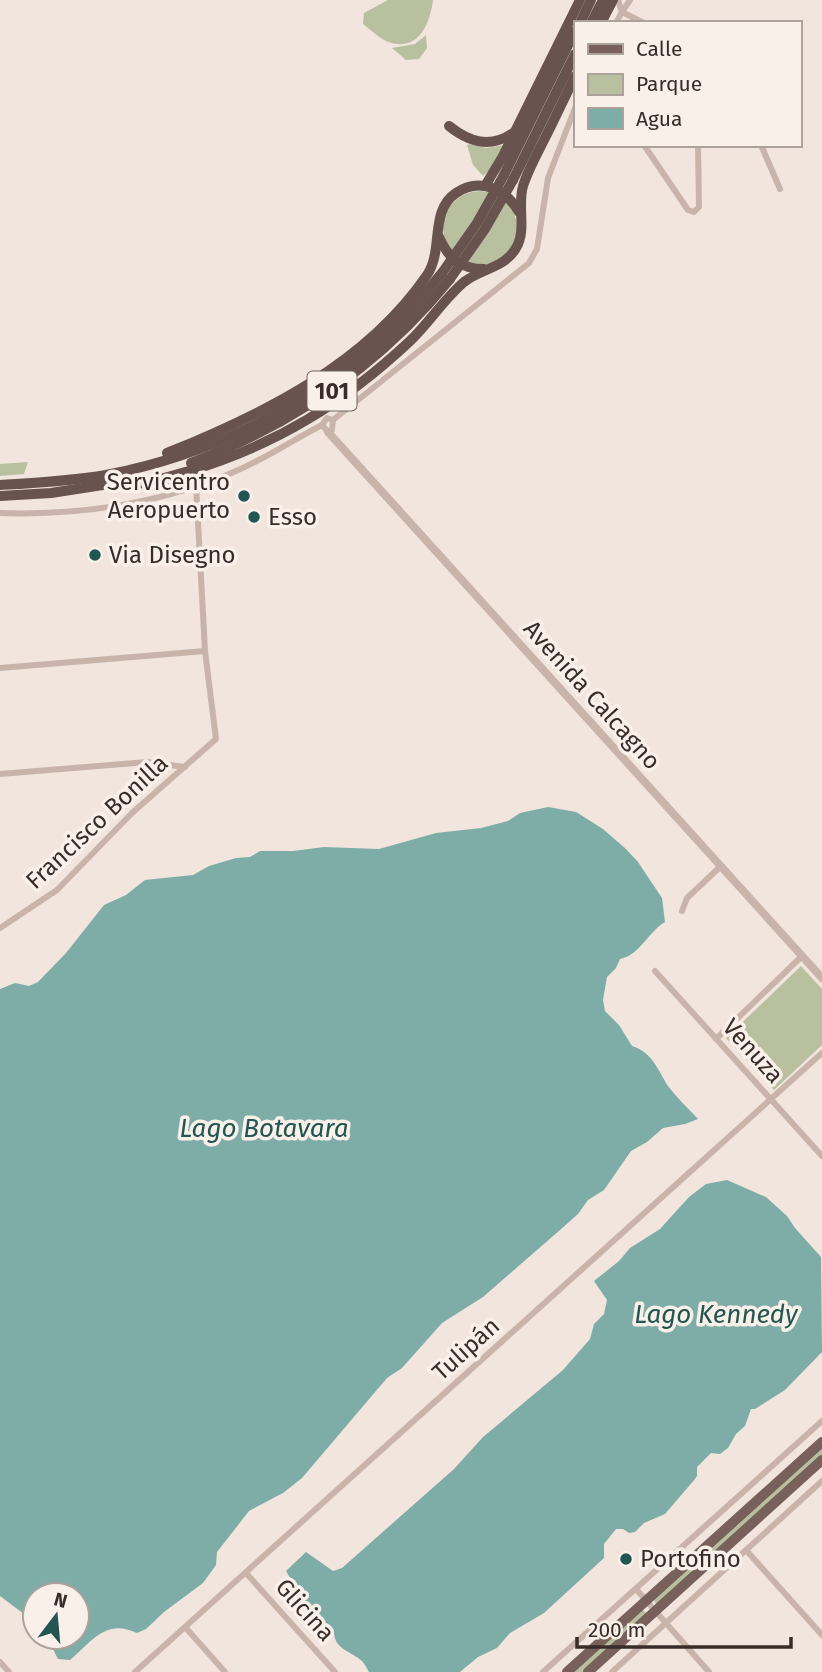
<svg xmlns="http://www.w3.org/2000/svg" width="822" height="1672" font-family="'Fira Sans',sans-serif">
<rect width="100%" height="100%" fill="#f1e5de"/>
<!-- green -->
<g fill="#b9c09f">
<path d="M388 0H433C430 24 418 54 386 41 378 37 371 30 363 24L364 13Z"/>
<polygon points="426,35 427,48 419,59 406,60 392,48 415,44"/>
<polygon points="469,144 486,148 504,145 491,169 483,176 473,165 467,145"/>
<circle cx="480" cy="228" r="37"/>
<polygon points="28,462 24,474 0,476 0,464"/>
<polygon points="801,966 822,989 822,1045 774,1090 726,1038"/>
<polygon points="822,1447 822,1457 658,1604 655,1603 654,1599"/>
<polygon points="642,1609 647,1614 583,1672 573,1672"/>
</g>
<!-- water -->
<g fill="#7eada8">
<path d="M548 807 576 812 603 829 626 849 638 862 662 898 665 922C648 932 640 955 620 959L616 968 607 977 603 1000 605 1011 619 1025 632 1046C652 1052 658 1070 668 1086 677 1098 688 1108 698 1119L685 1124 663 1128 647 1142 631 1151 604 1190 588 1200 578 1214 560 1230 483 1297 442 1323 402 1368 387 1378 302 1478 283 1493 249 1511 217 1552 216 1565 203 1583 164 1612 146 1629 137 1633C106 1618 92 1641 70 1660L58 1659 53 1649V1642L47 1637H77V1595H35V1625L28 1617 0 1596V989L15 983 29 986 38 982 66 953 104 905 126 895 145 880 193 875 209 866 236 858 250 857 260 851H293L324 847 379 849 436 833 481 828 508 821 520 813Z"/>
<path d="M727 1180 766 1197 787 1216 795 1228 821 1257 822 1352 785 1390 755 1409H751L745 1426 736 1434 728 1448 720 1454 711 1453 697 1467V1476L695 1479 665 1514 644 1523 635 1532 629 1533 623 1529H616L604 1544V1558L544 1613 510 1633 497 1648 478 1657 460 1672H369C368 1670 364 1663 362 1661 352 1652 334 1649 334 1632L302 1598 286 1571 306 1552 333 1571 342 1568 454 1469 483 1437 563 1370 590 1339 594 1324 604 1314 607 1300 594 1281 619 1261 630 1248 660 1229 689 1197 706 1184Z"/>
</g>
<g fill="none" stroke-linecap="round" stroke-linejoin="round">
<!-- minor -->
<g stroke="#c9b4aa" stroke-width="6">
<polyline points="630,0 622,12 644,23"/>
<polyline points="616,23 622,12 618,0"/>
<polyline points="644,145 688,210 694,212 699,207 698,145"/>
<polyline points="761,145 780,189"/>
<polyline points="333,420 529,263 537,249 548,178 575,108"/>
<path d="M0 513C79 516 164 503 236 471 266 458 293 440 322 425L327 418 333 420 332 430 328 432 322 425"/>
<polyline points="0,668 205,651"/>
<polyline points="0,774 147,762 185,767"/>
<polyline points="682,911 687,898 721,866"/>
<polyline points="0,928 57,890 132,813 216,739 205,651 196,485 142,486"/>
<polyline points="655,971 822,1156"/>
<polyline points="716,1039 802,956"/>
<polyline points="746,1550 822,1635"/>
<polyline points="246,1573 335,1672"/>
<polyline points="636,1589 709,1672"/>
<polyline points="186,1628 225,1672"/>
<polyline points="0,1662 9,1672"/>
<polyline points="135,1672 822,1053"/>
<polyline points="543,1672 822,1421"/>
<polyline points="612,1672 822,1481"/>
</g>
<!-- tertiary -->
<polyline stroke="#c9b4aa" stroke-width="8" points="328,432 822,978"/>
<!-- primary -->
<g stroke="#78615b" stroke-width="10">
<polyline points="567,1672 822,1442"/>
<polyline points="588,1672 822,1460"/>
</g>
<!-- trunk -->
<g stroke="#68534e" stroke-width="10">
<polyline points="580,23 591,0"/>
<polyline points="591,23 603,0"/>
<polyline points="601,23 613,0"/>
<path d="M449 126C469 142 490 149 513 133"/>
<polyline points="504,175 575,31"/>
<polyline points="513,180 575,54"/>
<polyline points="485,186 503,156 580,0"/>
<path d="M439 237C448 258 460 269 484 269"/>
<path d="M167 453C264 414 366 364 427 275 444 250 429 211 456 193 480 177 506 189 519 212"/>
<path d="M191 463C294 424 381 364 450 279"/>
<path d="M116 484C141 486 165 478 189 471 276 445 344 403 410 341 429 323 444 299 464 282 480 269 505 268 516 248 527 230 517 207 523 186 528 170 537 154 545 138 555 118 565 97 575 76"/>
<path d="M0 485C35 483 72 481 106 475 240 449 357 379 442 273"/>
<polyline points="0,496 51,493 122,482"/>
</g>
<!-- trunk-bridge -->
<g stroke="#68534e" stroke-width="10">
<polyline points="442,273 477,223 504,175"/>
<polyline points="450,279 485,229 513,180"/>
</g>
</g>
<!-- markers -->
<g fill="#215652" stroke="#f9f0ea" stroke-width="2.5">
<circle cx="244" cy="496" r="7"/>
<circle cx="254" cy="517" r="7"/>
<circle cx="95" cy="555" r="7"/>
<circle cx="626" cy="1559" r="7"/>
</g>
<g text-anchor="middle" stroke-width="7" stroke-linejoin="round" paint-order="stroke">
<!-- shield labels -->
<rect fill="#f9f0ea" stroke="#716763" stroke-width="2" x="307.5" y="371.5" width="49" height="39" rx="5"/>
<g font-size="23" font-weight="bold" fill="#372c29">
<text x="332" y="399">101</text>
</g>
<!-- poi labels -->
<g font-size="24" fill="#372c29" stroke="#f9f0ea" text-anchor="start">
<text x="230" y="490" text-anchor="end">Servicentro<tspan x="230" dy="28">Aeropuerto</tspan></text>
<text x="268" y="525">Esso</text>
<text x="109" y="563">Via Disegno</text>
<text x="640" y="1567">Portofino</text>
</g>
<!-- street labels -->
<g font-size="24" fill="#372c29" stroke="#f9f0ea">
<text transform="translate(592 695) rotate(48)" y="8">Avenida Calcagno</text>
<text transform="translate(97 822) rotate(-43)" y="8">Francisco Bonilla</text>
<text transform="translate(753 1051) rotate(48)" y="8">Venuza</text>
<text transform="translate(466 1349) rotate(-42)" y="8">Tulipán</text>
<text transform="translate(305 1610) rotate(48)" y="8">Glicina</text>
</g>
<!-- water labels -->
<g font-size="26" font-style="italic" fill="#215652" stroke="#f9f0ea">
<text x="264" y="1137">Lago Botavara</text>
<text x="716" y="1323">Lago Kennedy</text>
</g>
</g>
<!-- legend -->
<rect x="574" y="21" width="228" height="126" fill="#f9f0ea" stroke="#aba29d" stroke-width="2"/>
<rect x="588" y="44" width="35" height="10" fill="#78615b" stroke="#aba29d" stroke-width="2"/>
<text x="636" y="56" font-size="21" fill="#372c29">Calle</text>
<rect x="588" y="74" width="35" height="21" fill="#b9c09f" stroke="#aba29d" stroke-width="2"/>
<text x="636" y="91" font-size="21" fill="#372c29">Parque</text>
<rect x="588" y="108" width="35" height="21" fill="#7eada8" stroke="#aba29d" stroke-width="2"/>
<text x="636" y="126" font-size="21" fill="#372c29">Agua</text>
<!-- north arrow -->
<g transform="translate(56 1616) rotate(16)"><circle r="33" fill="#f9f0ea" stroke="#aba29d" stroke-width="2"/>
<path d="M0-5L12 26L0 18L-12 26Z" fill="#215652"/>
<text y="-10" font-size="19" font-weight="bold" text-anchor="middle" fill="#372c29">N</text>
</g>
<!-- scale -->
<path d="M577 1637v10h214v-10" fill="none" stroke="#372c29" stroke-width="3.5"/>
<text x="588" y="1637" font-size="21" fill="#372c29" stroke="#f9f0ea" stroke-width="5" paint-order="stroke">200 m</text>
</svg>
